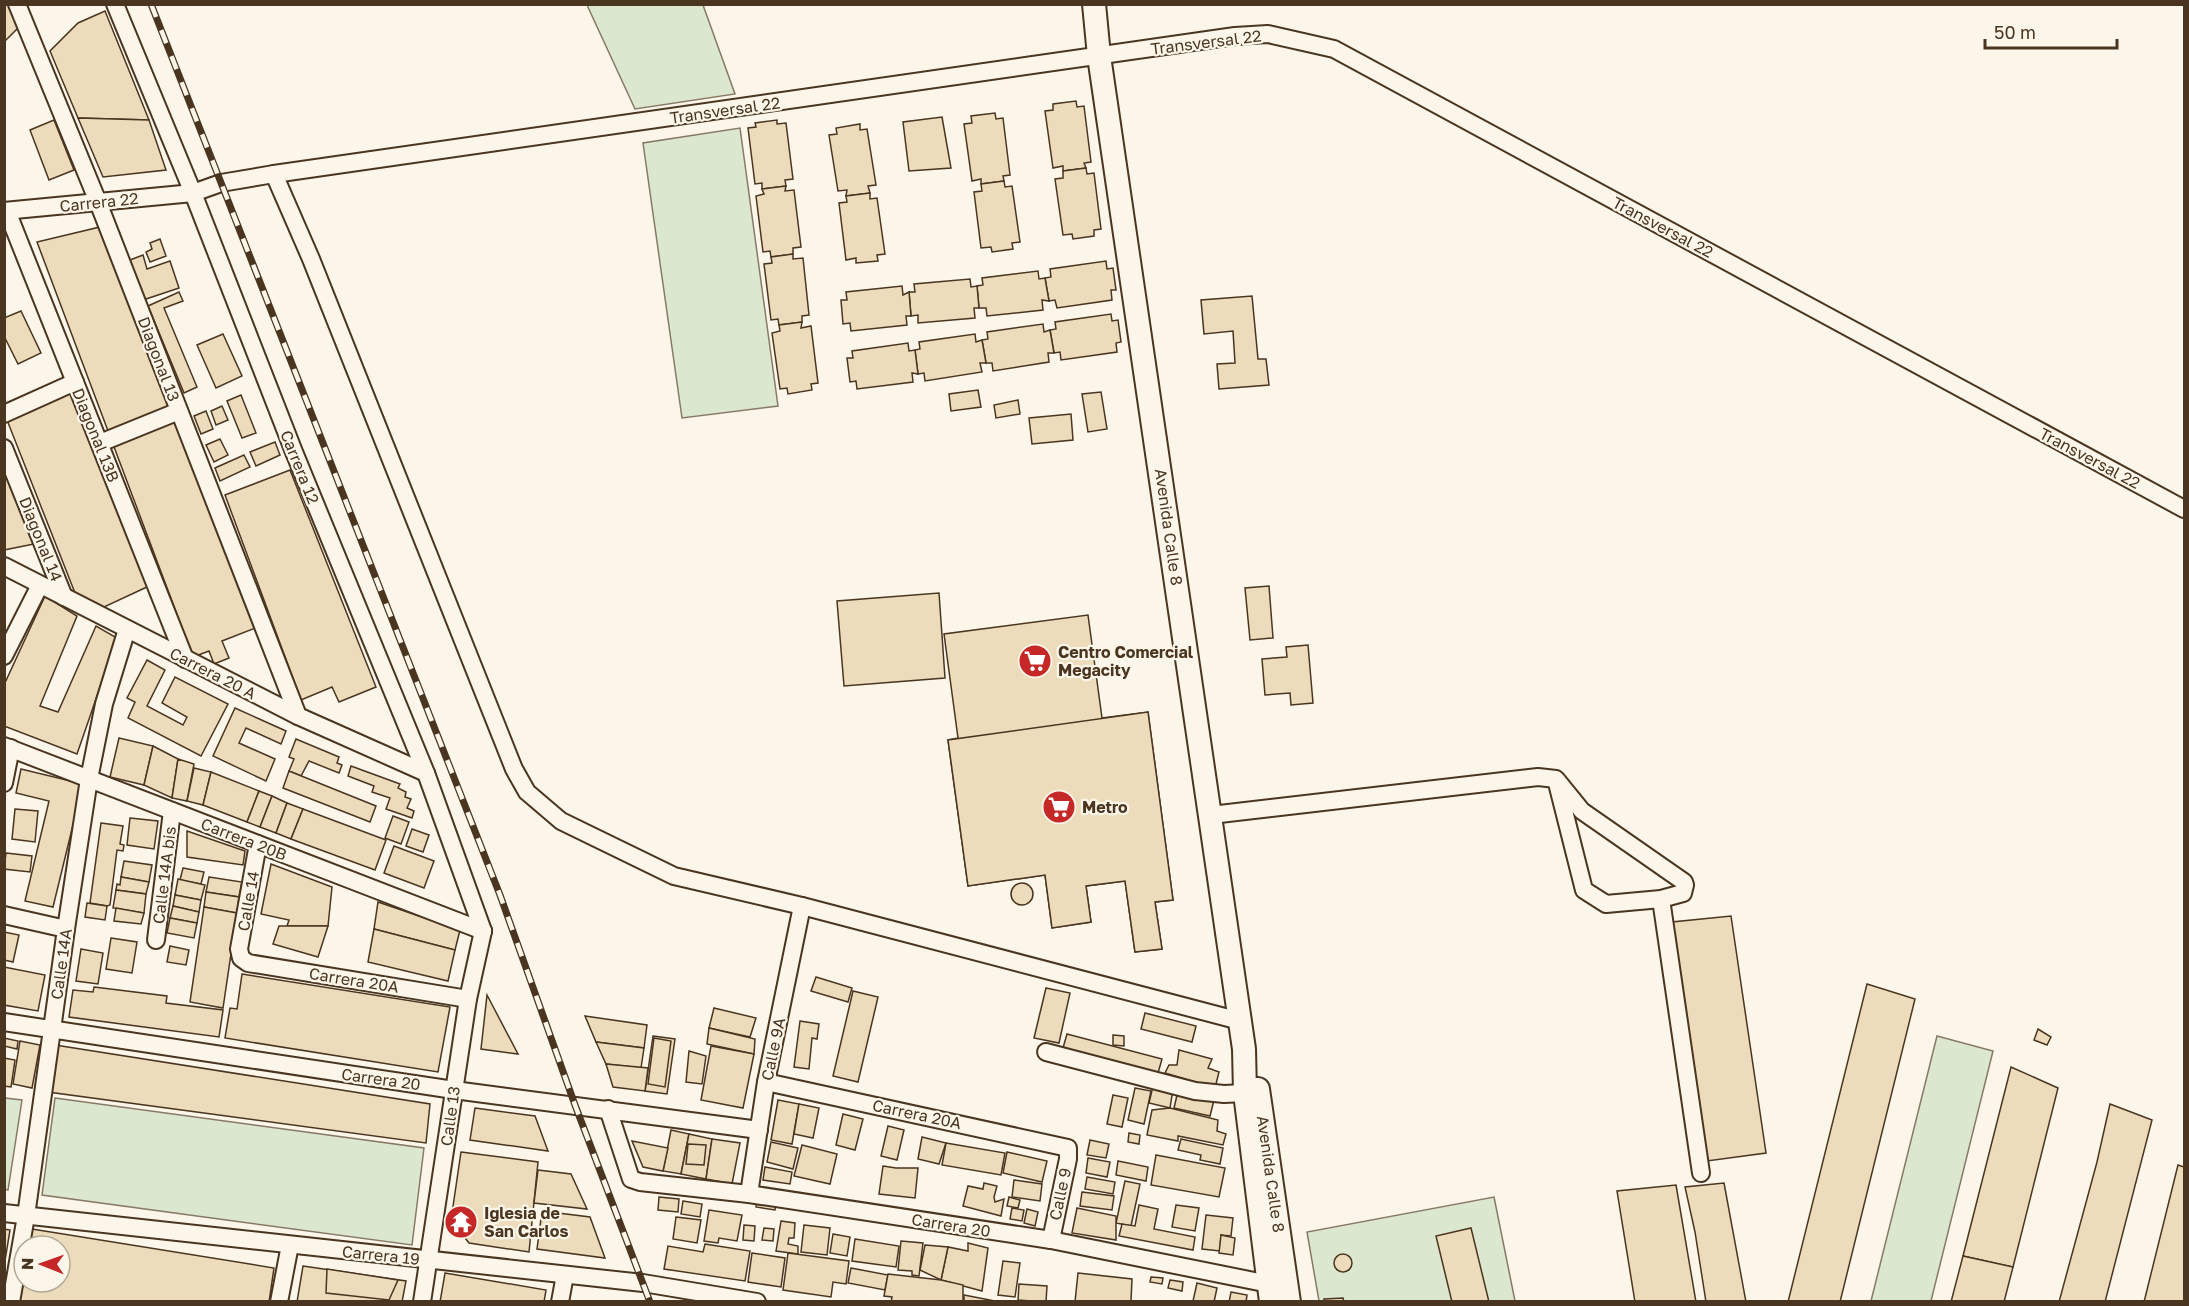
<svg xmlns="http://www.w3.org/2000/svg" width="2189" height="1306" font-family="'Golos Text',sans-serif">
<rect width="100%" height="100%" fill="#fbf6e9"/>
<!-- green -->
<g fill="#dce7d0" stroke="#887966" stroke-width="1.5">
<polygon points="587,5 703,5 735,94 635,109"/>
<polygon points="740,128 778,406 682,418 643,143"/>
<polygon points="1937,1036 1993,1051 1931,1301 1871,1301"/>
<polygon points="5,1098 22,1100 8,1190 4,1189"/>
<polygon points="55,1098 424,1148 412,1245 42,1195"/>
<polygon points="1494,1197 1515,1301 1319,1301 1307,1232"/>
</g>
<!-- building -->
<g fill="#ecdcbc" stroke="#4a3520" stroke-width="1.5">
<polygon points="4,4 12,4 21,25 4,42"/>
<polygon points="105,11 149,120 78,118 50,51 78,23"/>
<polygon points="1076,101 1077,107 1084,106 1091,162 1084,163 1086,168 1063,171 1063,166 1053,168 1045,111 1053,110 1053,104"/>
<polygon points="995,113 996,119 1003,118 1010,175 1003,176 1004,181 981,184 981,179 972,181 964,124 972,123 971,116"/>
<polygon points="942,117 951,168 909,171 903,122"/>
<polygon points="78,118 149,120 166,170 103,177"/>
<polygon points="54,120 74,170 49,180 30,130"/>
<polygon points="777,120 777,124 786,123 793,179 785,180 786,186 762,189 762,183 755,184 748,128 756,127 755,123"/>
<polygon points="860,124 860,130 867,129 876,185 868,186 870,193 846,196 847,190 838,191 829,135 837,134 836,128"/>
<polygon points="1086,168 1087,174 1094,173 1101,229 1094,230 1094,236 1073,239 1072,234 1063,235 1055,179 1063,178 1063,171"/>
<polygon points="1004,181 1005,187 1012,186 1020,242 1012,243 1013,249 992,252 991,247 981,248 974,192 982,191 981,184"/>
<polygon points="786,186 785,191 794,190 801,247 793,248 793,254 771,257 770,251 763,252 756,196 764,194 762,189"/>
<polygon points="870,193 870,199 877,198 885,254 877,255 878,261 856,263 856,258 846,260 839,203 847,202 846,196"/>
<polygon points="100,227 258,627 222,641 229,658 214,664 209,651 193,657 37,242"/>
<polygon points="160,239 166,256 150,262 146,252 152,249 150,243"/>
<polygon points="793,254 793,259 803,258 809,315 802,316 802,322 779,325 778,319 771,320 764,264 772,263 771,257"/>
<polygon points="143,255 147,269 170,261 179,288 143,300 130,260"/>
<polygon points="1106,261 1107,269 1113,268 1116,290 1111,290 1112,300 1057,308 1055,300 1049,301 1045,278 1051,277 1050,269"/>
<polygon points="1038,271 1039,279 1045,278 1049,301 1042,300 1043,310 987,316 986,308 979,308 977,286 983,285 982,278"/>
<polygon points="970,279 971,287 977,286 979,308 974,308 975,318 918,323 918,315 911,316 909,292 915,292 914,284"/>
<polygon points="902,286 903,295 909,292 911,316 906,316 907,325 851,331 850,323 843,324 841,300 847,300 846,292"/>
<polygon points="179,292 183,301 164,308 197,387 184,393 148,306"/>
<polygon points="1252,296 1258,359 1266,359 1269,385 1219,389 1217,364 1235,363 1233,331 1204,334 1201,300"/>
<polygon points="21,311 41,353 18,364 4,336 4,318"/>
<polygon points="1111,314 1112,321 1118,320 1121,342 1116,343 1117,352 1061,360 1060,352 1054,353 1050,330 1056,329 1055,322"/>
<polygon points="802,322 801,328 811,326 818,383 811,384 812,390 788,394 787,388 780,389 772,333 780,331 779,325"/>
<polygon points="1043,324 1044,332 1050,330 1054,353 1048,353 1049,362 993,371 992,363 986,363 982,340 988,339 987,332"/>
<polygon points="223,334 242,376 216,388 197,345"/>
<polygon points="975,334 976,342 982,340 986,363 980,363 982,372 925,381 924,373 918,374 915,350 920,349 919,342"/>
<polygon points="908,343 909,351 915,350 918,374 912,373 913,382 857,389 856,381 850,382 847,358 853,358 852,351"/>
<polygon points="77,389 149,586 102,608 75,593 7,420"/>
<polygon points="978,390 981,407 951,411 949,394"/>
<polygon points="1101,392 1107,429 1088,432 1082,394"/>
<polygon points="241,395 256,433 242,438 227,401"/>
<polygon points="1018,400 1020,414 996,418 994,405"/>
<polygon points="222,406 228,420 216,425 211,411"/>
<polygon points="206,411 213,429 201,434 194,416"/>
<polygon points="1071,414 1073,440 1032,444 1029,418"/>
<polygon points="220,439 228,455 214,462 206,445"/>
<polygon points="275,442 280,455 256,466 250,452"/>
<polygon points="244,455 250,467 220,481 215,468"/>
<polygon points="4,463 39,543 4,550"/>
<polygon points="290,470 376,687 339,702 332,687 301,700 225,495"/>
<polygon points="1269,586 1273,638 1250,640 1245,588"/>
<polygon points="939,593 945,678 844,686 837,601"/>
<polygon points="45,596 77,616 40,706 58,712 96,626 117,638 77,754 4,726 4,685"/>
<polygon points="1088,615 1102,718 1148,712 1173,900 1155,902 1162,949 1135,952 1125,881 1086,886 1091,922 1052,928 1045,875 968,886 948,740 958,738 944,634"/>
<polygon points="1308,645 1313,703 1291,705 1290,693 1265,695 1262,659 1287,657 1286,647"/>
<polygon points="147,660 165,670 147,706 183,725 187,717 162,703 175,677 228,704 201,756 128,718 135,702 127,698"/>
<polygon points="235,708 286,731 281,744 246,728 239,743 275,759 266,781 213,756"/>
<polygon points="1148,712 1173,900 1155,902 1162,949 1135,952 1125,881 1086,886 1091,922 1052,928 1045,875 968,886 948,740"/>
<polygon points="119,738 153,746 144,785 110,777"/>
<polygon points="296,739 339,757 337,763 342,765 339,773 309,761 301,776 289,771 294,759 289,757"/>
<polygon points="153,746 178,759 172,798 144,785"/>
<polygon points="178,759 194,764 187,801 172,798"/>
<polygon points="351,766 400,784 398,788 406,792 405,797 411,799 407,808 414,811 412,818 386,809 390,798 372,792 374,786 348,776"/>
<polygon points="194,768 211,772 203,805 187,801"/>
<polygon points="21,769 83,784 53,907 25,901 49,801 16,793"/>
<polygon points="289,771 376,806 370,822 283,788"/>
<polygon points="211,772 259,791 247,822 203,805"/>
<polygon points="259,791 272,796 260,827 247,822"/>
<polygon points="272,796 287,803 276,833 260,827"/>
<polygon points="287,803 303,809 291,839 276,833"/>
<polygon points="15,809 38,811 35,842 12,839"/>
<polygon points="303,809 386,840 375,870 291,839"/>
<polygon points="393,816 409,822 401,844 385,838"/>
<polygon points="130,818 158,821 154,849 127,845"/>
<polygon points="101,823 123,826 120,844 124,845 123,851 117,850 110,905 107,906 90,903"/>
<polygon points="412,829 429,835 423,852 406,846"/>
<polygon points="187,831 245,851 243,865 187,857"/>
<polygon points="394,846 434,861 424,888 384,873"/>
<polygon points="6,853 32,856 30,872 4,869"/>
<polygon points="124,861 152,865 149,882 121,877"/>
<polygon points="271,864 332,887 328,926 287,926 289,920 261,914"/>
<polygon points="183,868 204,872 201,884 180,880"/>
<polygon points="121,877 149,882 146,894 116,890 117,884 120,885"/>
<polygon points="209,877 242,882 239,897 206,892"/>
<polygon points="178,879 205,885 201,900 175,895"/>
<circle cx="1022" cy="894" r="11"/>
<polygon points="116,890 146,894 144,913 113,908"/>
<polygon points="206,892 239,897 237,913 204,907"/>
<polygon points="175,895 201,900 199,912 173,906"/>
<polygon points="378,902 460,930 455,950 374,929"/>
<polygon points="87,903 107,906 105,920 85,917"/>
<polygon points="173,906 199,912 197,923 170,918"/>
<polygon points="204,907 237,913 223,1008 190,1002"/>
<polygon points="116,908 144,913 141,924 114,921"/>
<polygon points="1731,916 1766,1153 1707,1161 1672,922"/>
<polygon points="170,918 197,923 194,938 167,933"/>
<polygon points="279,926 328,926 318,957 273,944"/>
<polygon points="374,929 455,950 448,981 368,962"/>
<polygon points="4,932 19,935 13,962 4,960"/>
<polygon points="111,938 137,942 132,973 106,969"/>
<polygon points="170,946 189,950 186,965 167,962"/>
<polygon points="81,949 103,953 98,984 76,981"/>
<polygon points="4,967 45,975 38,1011 4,1005"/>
<polygon points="242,974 450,1007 438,1072 225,1038 230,1008 237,1009"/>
<polygon points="816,977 852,988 848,1002 811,991"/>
<polygon points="1867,984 1915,999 1840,1302 1788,1302"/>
<polygon points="94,987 167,996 166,1003 223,1010 219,1037 69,1017 73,990 93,992"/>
<polygon points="1046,988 1070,993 1059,1043 1034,1038"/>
<polygon points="853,991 878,997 858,1082 833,1076"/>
<polygon points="487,995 518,1054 481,1049"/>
<polygon points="714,1008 756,1018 750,1037 709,1028"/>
<polygon points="1145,1013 1196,1026 1192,1042 1141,1029"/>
<polygon points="585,1016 647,1025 644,1048 596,1042"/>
<polygon points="800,1021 819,1024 817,1039 812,1038 809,1069 794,1067"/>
<polygon points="709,1028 755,1039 754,1054 707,1044"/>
<polygon points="2038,1029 2051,1037 2047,1045 2034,1040"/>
<polygon points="1067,1034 1162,1059 1158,1073 1063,1048"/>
<polygon points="1113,1035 1124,1036 1124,1046 1113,1045"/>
<polygon points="653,1036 675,1039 667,1094 645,1091"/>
<polygon points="4,1038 18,1041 17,1049 4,1046"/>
<polygon points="654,1038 671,1041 665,1087 648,1084"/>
<polygon points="20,1041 40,1045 32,1088 13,1084"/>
<polygon points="596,1042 644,1048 641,1068 606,1064"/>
<polygon points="55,1045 430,1104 426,1143 48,1092"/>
<polygon points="711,1046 754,1054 743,1108 701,1100"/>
<polygon points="1179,1050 1212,1059 1208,1068 1219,1072 1215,1088 1165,1073 1169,1065 1177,1065"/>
<polygon points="689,1051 706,1056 702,1084 686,1082"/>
<polygon points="4,1058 15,1060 11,1087 4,1086"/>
<polygon points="606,1064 648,1068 645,1091 613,1087"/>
<polygon points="2011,1067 2058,1088 2013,1267 1963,1256"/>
<polygon points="1153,1086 1173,1089 1170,1108 1149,1103"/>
<polygon points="1135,1088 1151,1091 1144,1124 1128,1120"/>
<polygon points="1178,1091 1214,1100 1210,1116 1174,1108"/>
<polygon points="1113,1095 1128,1098 1122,1127 1107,1124"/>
<polygon points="778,1100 799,1104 792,1144 771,1140"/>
<polygon points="799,1104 819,1108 813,1138 794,1134"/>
<polygon points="2110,1104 2152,1120 2105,1302 2059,1302 2097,1162"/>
<polygon points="475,1108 535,1116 548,1151 470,1140"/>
<polygon points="1170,1108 1218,1120 1217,1131 1226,1134 1223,1145 1178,1136 1178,1141 1147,1135 1152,1110"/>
<polygon points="843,1114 863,1119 855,1150 836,1145"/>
<polygon points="888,1126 904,1130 897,1160 881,1156"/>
<polygon points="671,1130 689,1134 681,1174 663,1171"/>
<polygon points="1129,1133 1140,1135 1139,1144 1128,1142"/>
<polygon points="689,1134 712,1139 706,1179 681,1174"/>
<polygon points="922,1137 946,1143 939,1164 918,1159"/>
<polygon points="712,1139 740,1143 732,1184 706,1179"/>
<polygon points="1181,1139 1223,1148 1220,1164 1200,1160 1201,1155 1178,1150"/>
<polygon points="1090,1140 1109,1144 1106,1158 1087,1155"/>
<polygon points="632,1141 668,1148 663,1171 643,1167"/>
<polygon points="771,1142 798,1148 793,1169 767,1162"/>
<polygon points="946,1143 1005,1153 1001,1175 942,1165"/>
<polygon points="688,1144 706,1145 704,1165 686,1164"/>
<polygon points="802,1145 837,1154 830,1184 794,1176"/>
<polygon points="461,1152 538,1162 529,1252 469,1243 451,1220"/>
<polygon points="1007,1152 1047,1161 1042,1182 1003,1173"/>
<polygon points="1156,1155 1225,1168 1219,1197 1151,1185"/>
<polygon points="1088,1158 1110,1162 1107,1177 1086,1173"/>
<polygon points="1118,1161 1148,1167 1146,1181 1116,1175"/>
<polygon points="2178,1165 2184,1167 2184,1302 2144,1302"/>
<polygon points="883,1166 896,1168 918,1168 915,1198 879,1194"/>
<polygon points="765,1167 792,1172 790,1184 763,1180"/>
<polygon points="538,1170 571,1174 587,1209 534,1203"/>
<polygon points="1087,1177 1115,1182 1113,1194 1085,1189"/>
<polygon points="1014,1180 1042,1184 1040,1201 1012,1197"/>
<polygon points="1125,1181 1140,1184 1131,1226 1116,1223"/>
<polygon points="984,1183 997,1186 994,1197 995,1202 1004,1199 1001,1216 963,1206 968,1186 983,1189"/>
<polygon points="1724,1183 1746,1302 1706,1302 1695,1232 1685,1187"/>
<polygon points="1676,1185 1696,1302 1635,1302 1617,1191"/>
<polygon points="1082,1192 1114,1196 1112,1210 1080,1206"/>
<polygon points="659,1197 679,1199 678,1212 658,1210"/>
<polygon points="1009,1197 1020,1200 1018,1208 1007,1206"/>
<polygon points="683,1201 702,1204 700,1217 681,1214"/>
<polygon points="757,1201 776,1203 775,1210 756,1207"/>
<polygon points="1139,1205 1158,1209 1154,1229 1195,1237 1193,1250 1119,1236 1122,1224 1135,1226"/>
<polygon points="1176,1205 1199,1208 1195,1231 1172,1227"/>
<polygon points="1012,1208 1024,1210 1022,1221 1010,1219"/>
<polygon points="1077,1208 1116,1216 1116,1240 1072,1233"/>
<polygon points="1027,1209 1038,1212 1035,1226 1024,1223"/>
<polygon points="709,1210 742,1215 737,1241 719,1238 718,1243 704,1241"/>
<polygon points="542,1211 590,1217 605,1258 537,1249"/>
<polygon points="1206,1215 1233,1218 1231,1236 1221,1235 1220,1251 1202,1249"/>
<polygon points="676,1217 701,1220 697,1243 673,1239"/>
<polygon points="781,1221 795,1223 794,1238 789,1238 788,1244 798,1246 798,1254 776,1251"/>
<polygon points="744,1225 755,1226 754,1241 743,1240"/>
<polygon points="804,1225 830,1228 827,1255 801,1252"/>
<polygon points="764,1228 774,1229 773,1241 762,1240"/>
<polygon points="1471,1228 1489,1302 1452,1302 1436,1236"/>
<polygon points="4,1229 10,1230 4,1267"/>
<polygon points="32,1229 274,1268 269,1302 20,1302 24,1278 24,1282 60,1282 60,1246 29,1246"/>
<polygon points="833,1234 850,1237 847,1256 830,1253"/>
<polygon points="1221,1235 1235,1238 1233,1255 1219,1253"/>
<polygon points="855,1239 899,1246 896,1267 852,1261"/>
<polygon points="901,1241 923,1243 919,1276 912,1275 912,1271 898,1270"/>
<polygon points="968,1243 988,1248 982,1291 941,1280 948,1247 968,1251"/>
<polygon points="705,1244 750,1251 745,1281 664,1269 668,1246 703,1252"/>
<polygon points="925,1245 948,1247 941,1280 920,1270"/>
<polygon points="752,1253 785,1258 781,1287 748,1282"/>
<polygon points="788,1253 849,1261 846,1284 833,1282 831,1297 783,1290"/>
<circle cx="1343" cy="1263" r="9"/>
<polygon points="1963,1256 2013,1267 2004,1302 1951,1302"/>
<polygon points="1003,1261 1020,1263 1015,1297 998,1295"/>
<polygon points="303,1266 406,1281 402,1302 297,1302"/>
<polygon points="851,1268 888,1275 885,1290 848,1283"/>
<polygon points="327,1269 398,1280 389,1300 326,1293"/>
<polygon points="445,1273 546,1290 544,1302 440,1302"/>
<polygon points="1078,1273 1132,1279 1131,1301 1075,1302"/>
<polygon points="888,1274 941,1280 963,1285 963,1302 891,1302 892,1297 884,1296"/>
<polygon points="1151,1277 1163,1278 1162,1284 1150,1282"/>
<polygon points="1170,1280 1183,1282 1182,1291 1168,1288"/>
<polygon points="1197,1283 1217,1288 1214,1302 1193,1301"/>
<polygon points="1019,1284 1047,1286 1046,1302 1018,1300"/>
<polygon points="1231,1292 1247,1295 1246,1302 1229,1302"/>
<polygon points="964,1295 1000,1302 964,1302"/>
<polygon points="1343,1298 1344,1302 1324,1302 1324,1299"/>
</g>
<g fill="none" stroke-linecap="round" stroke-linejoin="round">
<!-- minor casing -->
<g stroke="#4a3520" stroke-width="20">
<g id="minor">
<polyline points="17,4 98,202 298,716"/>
<polyline points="115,4 193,193 294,452 426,773 483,931"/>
<polyline points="274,174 311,259 514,769 527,792 561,821 674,876 802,906 1240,1021"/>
<polyline points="4,211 193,193 221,183 274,174 1235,36 1268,34 1334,49 2184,509"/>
<polyline points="7,211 185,659"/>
<polyline points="4,414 75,382"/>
<polyline points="100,443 179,411"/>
<polyline points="4,448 64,597"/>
<polyline points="4,566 298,716 426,773"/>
<polyline points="4,656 40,585"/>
<polyline points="4,746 483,931"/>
<polyline points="4,783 11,748"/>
<polyline points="1211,815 1538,777 1556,779 1582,811 1684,882 1685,885 1683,893 1661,899 1606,904 1584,890 1556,779"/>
<polyline points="258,844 239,949 241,958 248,963 468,999"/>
<polyline points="1661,899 1701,1173"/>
<polyline points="4,915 66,929"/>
<polyline points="156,940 172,811"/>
<polyline points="4,1022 454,1090 759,1130"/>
<polyline points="1046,1052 1195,1091 1224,1094 1245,1093"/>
<polyline points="766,1082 1068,1148 1068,1159 1051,1240"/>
<polyline points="608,1109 631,1179 640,1182 749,1194 1051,1240 1269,1284"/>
<polyline points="749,1194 766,1082 802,906"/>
<polyline points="4,1213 643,1283 757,1302"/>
<polyline points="11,1302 26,1216 66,929 89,779 104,704 127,629"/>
<polyline points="279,1302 290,1245"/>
<polyline points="422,1302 468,999 483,931"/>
<polyline points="560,1302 565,1275"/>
</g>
</g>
<!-- secondary casing -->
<g stroke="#4a3520" stroke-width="26">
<g id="secondary">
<polyline points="1094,4 1099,56 1244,1049 1245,1093 1271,1302"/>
<polyline points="1258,1089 1289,1302"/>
</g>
</g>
<!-- minor -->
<use href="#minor" stroke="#fbf6e9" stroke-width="16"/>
<!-- secondary -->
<use href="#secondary" stroke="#fbf6e9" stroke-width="22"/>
<!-- rail casing -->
<g stroke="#4a3520" stroke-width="7">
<polyline id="rail" points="151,4 500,895 575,1105 650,1302"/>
</g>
<!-- rail -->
<use href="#rail" stroke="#fbf6e9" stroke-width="4.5" stroke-dasharray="14" stroke-linecap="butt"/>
</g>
<!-- icons -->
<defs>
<g id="supermarket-disc" transform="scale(1.725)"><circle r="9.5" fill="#c62828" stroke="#fbf6e9"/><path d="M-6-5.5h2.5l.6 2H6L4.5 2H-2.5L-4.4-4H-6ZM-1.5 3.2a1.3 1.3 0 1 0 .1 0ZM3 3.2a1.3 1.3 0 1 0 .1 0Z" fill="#fff"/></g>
<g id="temple-disc" transform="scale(1.725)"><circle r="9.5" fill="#c62828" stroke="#fbf6e9"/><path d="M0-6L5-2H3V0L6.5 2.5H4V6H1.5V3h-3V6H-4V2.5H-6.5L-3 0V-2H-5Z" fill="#fff"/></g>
</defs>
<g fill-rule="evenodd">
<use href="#supermarket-disc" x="1035" y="661"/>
<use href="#supermarket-disc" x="1059" y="807"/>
<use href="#temple-disc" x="461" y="1222"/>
</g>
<g text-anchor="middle" stroke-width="4.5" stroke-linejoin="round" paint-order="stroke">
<!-- street labels -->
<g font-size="16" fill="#4a3520" stroke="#fbf6e9">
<text transform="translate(1206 42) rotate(-7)" y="6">Transversal 22</text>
<text transform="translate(725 110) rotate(-8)" y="6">Transversal 22</text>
<text transform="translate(99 202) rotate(-6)" y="6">Carrera 22</text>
<text transform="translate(1663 227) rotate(28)" y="6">Transversal 22</text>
<text transform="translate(159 359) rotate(69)" y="6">Diagonal 13</text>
<text transform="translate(96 435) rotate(68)" y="6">Diagonal 13B</text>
<text transform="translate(2090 458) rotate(28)" y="6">Transversal 22</text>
<text transform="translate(300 467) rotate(68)" y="6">Carrera 12</text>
<text transform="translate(1169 527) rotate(82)" y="6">Avenida Calle 8</text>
<text transform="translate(41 539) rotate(68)" y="6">Diagonal 14</text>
<text transform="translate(213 673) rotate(27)" y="6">Carrera 20 A</text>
<text transform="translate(244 839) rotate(21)" y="6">Carrera 20B</text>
<text transform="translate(164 875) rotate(-83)" y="6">Calle 14A bis</text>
<text transform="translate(248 901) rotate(-80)" y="6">Calle 14</text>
<text transform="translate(61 964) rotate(-82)" y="6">Calle 14A</text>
<text transform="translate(354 980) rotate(9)" y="6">Carrera 20A</text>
<text transform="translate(773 1049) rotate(-78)" y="6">Calle 9A</text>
<text transform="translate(381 1079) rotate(8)" y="6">Carrera 20</text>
<text transform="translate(917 1114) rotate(12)" y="6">Carrera 20A</text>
<text transform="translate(450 1116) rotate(-82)" y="6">Calle 13</text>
<text transform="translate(1271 1174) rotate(82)" y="6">Avenida Calle 8</text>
<text transform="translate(1060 1194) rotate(-78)" y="6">Calle 9</text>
<text transform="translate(951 1225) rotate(9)" y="6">Carrera 20</text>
<text transform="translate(381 1255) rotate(6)" y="6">Carrera 19</text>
</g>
<!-- poi labels -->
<g font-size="16" font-weight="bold" fill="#4a3520" stroke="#fbf6e9" text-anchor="start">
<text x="1058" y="658">Centro Comercial<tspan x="1058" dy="18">Megacity</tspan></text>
<text x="1082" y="813">Metro</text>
<text x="484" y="1219">Iglesia de<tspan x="484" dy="18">San Carlos</tspan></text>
</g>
</g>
<!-- border -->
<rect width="2189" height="1306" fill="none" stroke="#4a3520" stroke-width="12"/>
<!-- north arrow -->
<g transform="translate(42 1264) rotate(271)"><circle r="28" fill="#fbf6e9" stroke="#b4a999" stroke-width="1.5"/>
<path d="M0-4.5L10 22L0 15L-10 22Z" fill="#c62828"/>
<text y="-9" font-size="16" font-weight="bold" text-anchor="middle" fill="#4a3520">N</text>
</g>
<!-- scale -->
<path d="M1985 39v9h132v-9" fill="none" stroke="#4a3520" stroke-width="3"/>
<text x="1994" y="39" font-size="18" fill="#4a3520" stroke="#fbf6e9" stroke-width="4.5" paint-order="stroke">50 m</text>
</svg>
